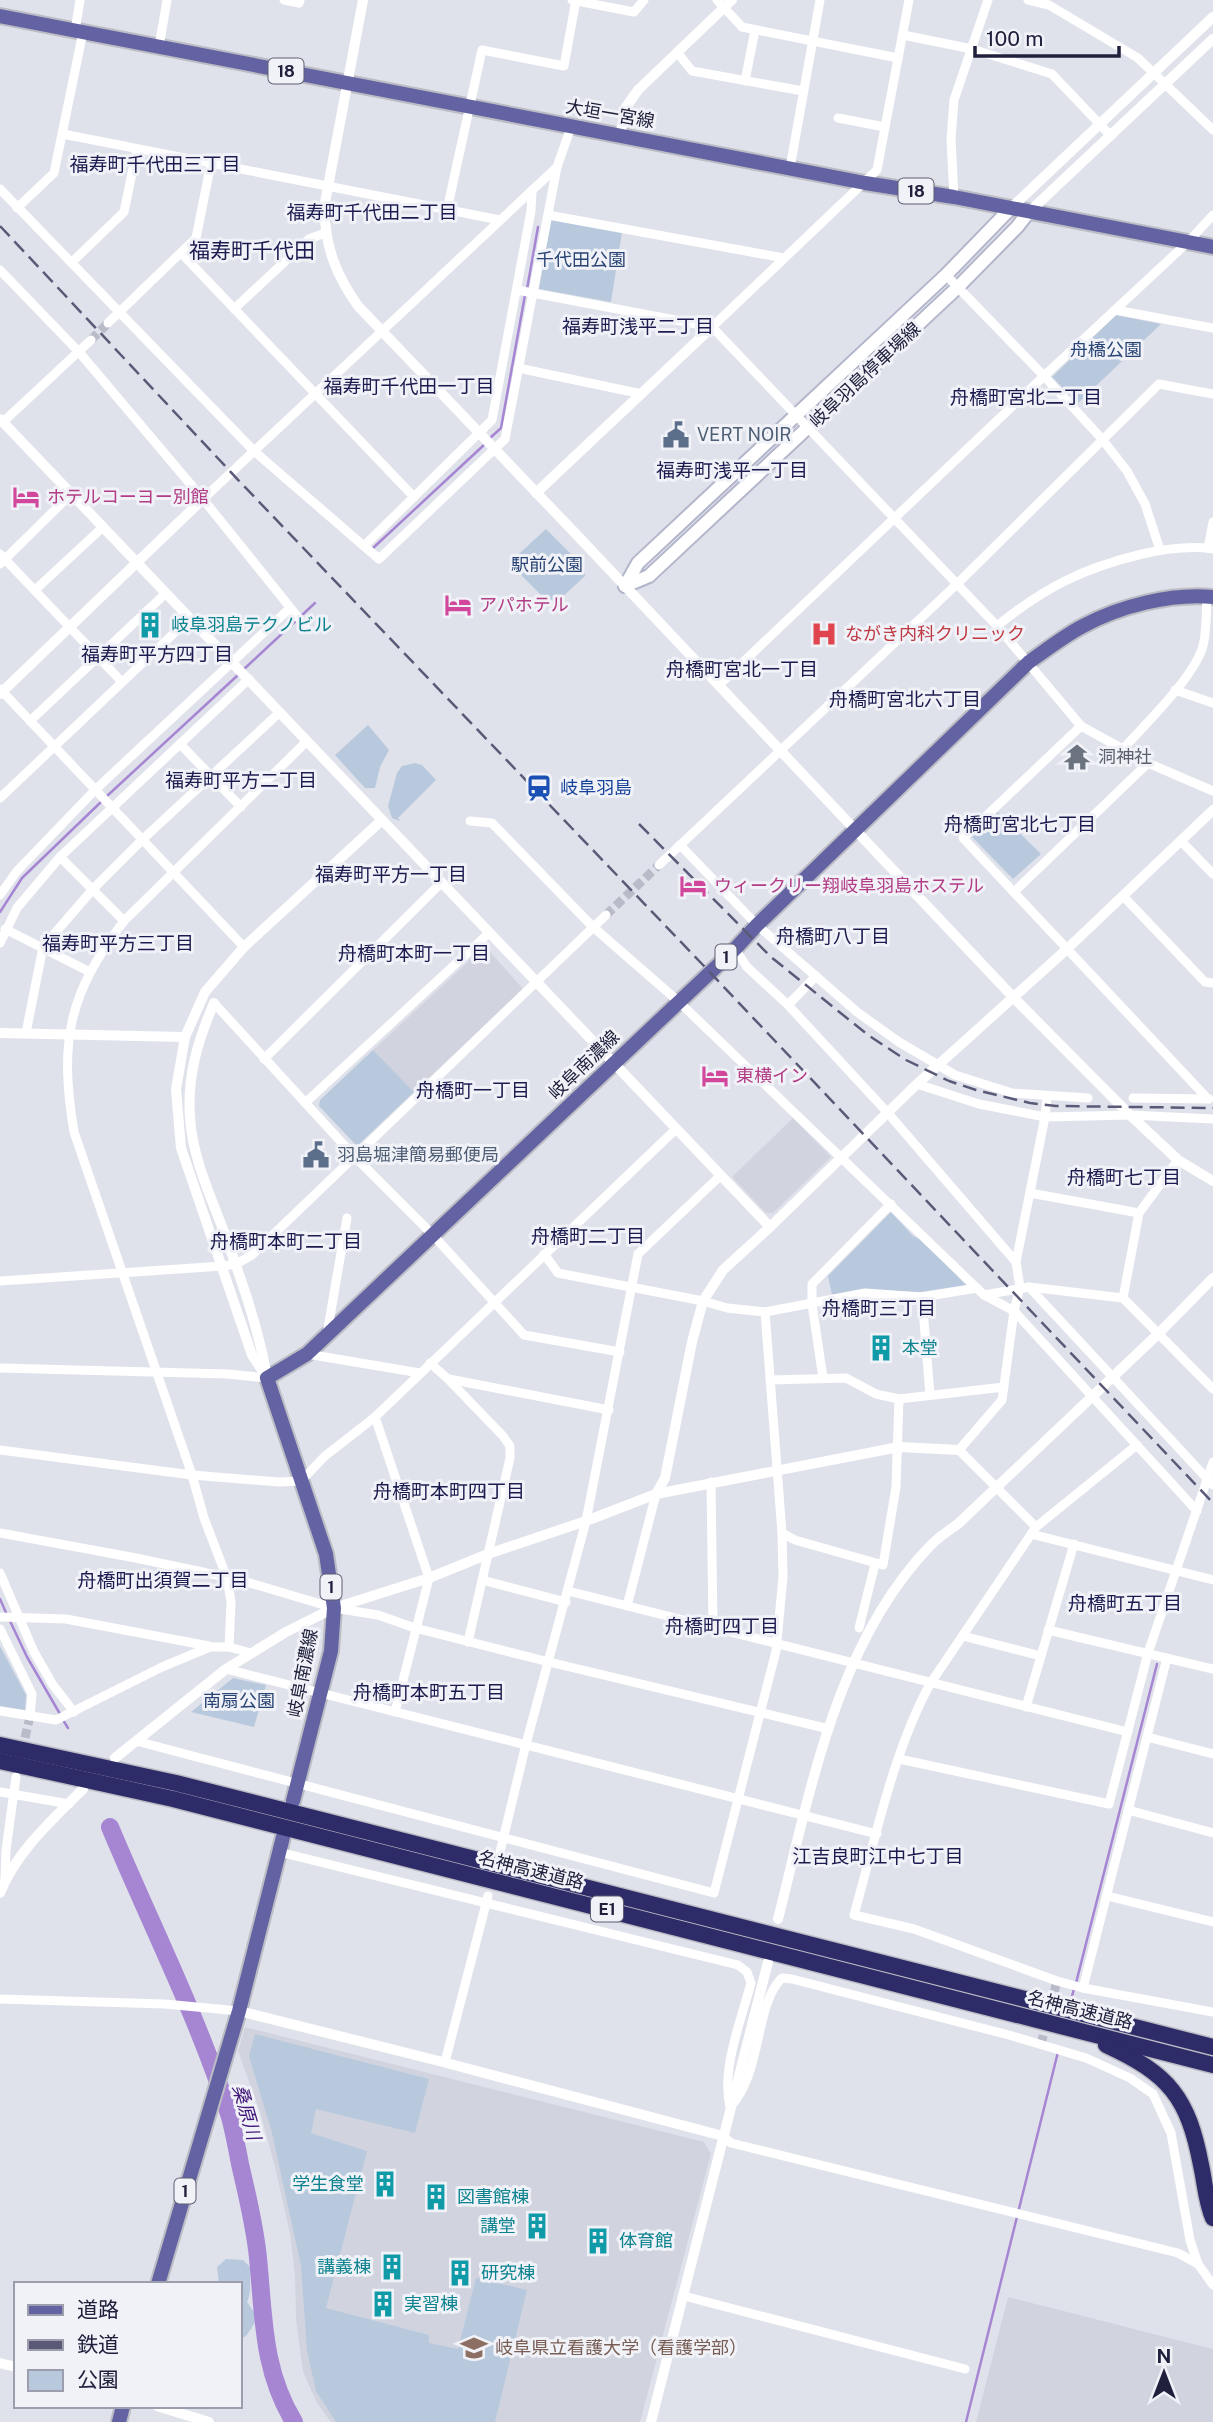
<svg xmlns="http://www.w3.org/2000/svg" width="1213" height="2422" font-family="'Public Sans','Noto Sans JP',sans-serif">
<rect width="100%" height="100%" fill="#e0e2eb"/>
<!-- built -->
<g fill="#d1d4df">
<polygon points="485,946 523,989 414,1092 373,1050"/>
<polygon points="793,1118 831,1157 773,1213 766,1213 732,1177"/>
<polygon points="245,2027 704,2142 711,2154 640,2422 331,2422 317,2403 303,2372 296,2319 295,2275 290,2234 275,2167 260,2112 238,2051"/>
<polygon points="1008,2297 1213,2349 1213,2422 976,2422"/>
</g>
<!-- green -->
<g fill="#b8c9de">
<polygon points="551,219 622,232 611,302 539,289"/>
<polygon points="1116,315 1161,324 1078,403 1052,377"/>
<polygon points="546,529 584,567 585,576 558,601 546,600 509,563"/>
<polygon points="368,725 389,750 380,767 375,788 365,788 335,755"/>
<polygon points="415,763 422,765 436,780 398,818 400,821 392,818 388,806 397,773 402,766"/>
<polygon points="998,812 1041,854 1013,879 972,837"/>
<polygon points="373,1050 414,1092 357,1146 319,1106 320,1100"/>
<polygon points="891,1212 913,1236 922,1240 966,1285 920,1292 864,1290 832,1295 828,1276"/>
<polygon points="0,1646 26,1695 25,1710 0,1706"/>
<polygon points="233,1678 266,1685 254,1727 191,1712"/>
<polygon points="255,2034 429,2079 415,2133 316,2109 311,2133 367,2151 326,2308 429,2335 429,2343 458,2349 476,2278 527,2290 495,2422 336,2422 316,2391 307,2351 301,2266 272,2133 249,2056"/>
<path d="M226 2259 243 2260 251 2268C249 2280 252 2291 247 2302L258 2318 247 2335 240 2340V2284H219L217 2267Z"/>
</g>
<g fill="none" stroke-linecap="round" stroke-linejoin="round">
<!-- stream -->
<g stroke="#a685d3" stroke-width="2.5">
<polyline points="527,289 538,227"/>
<polyline points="489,439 501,428 525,295"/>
<polyline points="372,549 485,444"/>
<polyline points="243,670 315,603"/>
<polyline points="107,796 238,675"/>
<polyline points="0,912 22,878 102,801"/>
<polyline points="0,1599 7,1615"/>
<polyline points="10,1621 27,1657 60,1714"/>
<polyline points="63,1720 68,1728"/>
<polyline points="1076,1983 1157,1664"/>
<polyline points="1071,2000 1074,1989"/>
<polyline points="966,2422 1058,2052"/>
</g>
<!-- river -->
<path stroke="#a685d3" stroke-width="18" d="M110 1827C150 1923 198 2017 230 2117 234 2132 237 2148 240 2164 247 2195 255 2226 258 2258 264 2317 262 2369 294 2422"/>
<!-- minor-tunnel -->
<g stroke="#babbc8" stroke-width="9" stroke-dasharray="9 4.5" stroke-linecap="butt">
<polyline points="91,340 108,323"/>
<polyline points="606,915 659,865"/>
<polyline points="22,1751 30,1716"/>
<polyline points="1041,2044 1057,1981"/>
</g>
<!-- secondary casing -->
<g stroke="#b3b5cb" stroke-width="16">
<g id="secondary">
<polyline points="625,586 649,576 958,287 1017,227 1028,213"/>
<polyline points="625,586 638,563 946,275 1010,209"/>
</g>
</g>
<!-- primary casing -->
<g stroke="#bcbcc4" stroke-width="18">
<g id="primary">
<polyline points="0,16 865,183 954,197 1213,247"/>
<path d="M293 1801 331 1651 334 1608 326 1554 267 1378 307 1354 327 1335 735 949 757 925 1029 662C1046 650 1064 636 1083 626 1120 606 1171 593 1213 597"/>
<polyline points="158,2284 239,2011 283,1837"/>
<polyline points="119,2422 123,2406"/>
</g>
</g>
<!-- motorway casing -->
<g stroke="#bcbcc4" stroke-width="19">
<g id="motorway">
<polyline points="0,1745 176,1783 1213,2047"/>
<polyline points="0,1761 173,1799 1213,2065"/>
<path d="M1106 2045C1169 2074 1188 2097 1201 2165 1205 2183 1206 2202 1213 2218"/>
</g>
</g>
<!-- minor -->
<g stroke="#fff" stroke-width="9">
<polyline points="284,0 299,3 300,0"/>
<polyline points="572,0 634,12 644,0"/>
<polyline points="717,0 742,27 898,58"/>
<polyline points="1028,0 1049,5 1138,58 1213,130"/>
<polyline points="75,31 80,0"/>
<polyline points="903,35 972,49 1052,74 1111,136"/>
<polyline points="159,47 167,0"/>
<polyline points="677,52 692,71 803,91"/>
<polyline points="745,81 755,30"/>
<polyline points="838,118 885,127"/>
<polyline points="63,134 500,220"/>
<polyline points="790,168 820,0"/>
<polyline points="0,189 255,452 379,559 505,439 557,167 571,127"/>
<polyline points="954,197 951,139 954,100 988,0"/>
<polyline points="17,208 54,173 83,32"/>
<polyline points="447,210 482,50 564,66 576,0"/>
<polyline points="548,215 784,258"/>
<polyline points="181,253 414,497"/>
<polyline points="72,262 124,212 137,149"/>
<polyline points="0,270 79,352 203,499 305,626"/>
<polyline points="946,275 1044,376 1102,439 1127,471 1145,504 1160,550"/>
<polyline points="517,290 712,327 997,626 1081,726 1148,763 1213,791"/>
<polyline points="234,309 309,239 325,233"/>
<polyline points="1115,310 1213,328"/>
<polyline points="108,323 196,238 211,163"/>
<polyline points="712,327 877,170 909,0"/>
<polyline points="518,368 642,394"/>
<polyline points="3,422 91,340"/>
<polyline points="203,499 557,167"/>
<polyline points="365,545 492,420 531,211 532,190"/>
<polyline points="1208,548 1213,522"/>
<polyline points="0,554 122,682"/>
<polyline points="0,564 71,494"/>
<polyline points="35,590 103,527"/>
<path d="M997 626C1044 588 1083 568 1142 554 1165 549 1190 545 1213 549"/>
<polyline points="719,685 1044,376 1188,242 1213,215"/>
<polyline points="0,689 244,947"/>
<polyline points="1175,690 1213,703"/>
<polyline points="30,721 166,593"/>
<polyline points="1081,726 963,838 1208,1099"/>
<polyline points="180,744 241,807"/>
<path d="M1123 749C1146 723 1193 679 1203 646 1207 630 1206 613 1207 597"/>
<polyline points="0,798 190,618"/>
<polyline points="470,821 492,823 593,927 678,1001 984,1295 1014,1311 1197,1511"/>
<polyline points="1181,841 1213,874"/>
<polyline points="680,845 757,925 857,1012 899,1042 955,1075 1012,1093 1088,1098"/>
<polyline points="60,857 124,921"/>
<polyline points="659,865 957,584 1159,384 1213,394"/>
<polyline points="1014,892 1148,763"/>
<polyline points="0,895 17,871 95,790 290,608"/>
<polyline points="1123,896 1205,982 1213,983"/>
<polyline points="5,929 90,972"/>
<polyline points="0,943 17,908 60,857 249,679"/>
<polyline points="735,949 747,967 788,1005 887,1112 1016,1262"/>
<polyline points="214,1003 354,1156 433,1235 524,1335 620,1352"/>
<polyline points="788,1005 816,976"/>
<polyline points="26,1033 43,947 93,889 143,839 279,713"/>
<polyline points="264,1059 441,883"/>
<polyline points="917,1084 979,1104 1045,1117 1130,1115 1213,1119"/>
<polyline points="1133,1098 1209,1099"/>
<polyline points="305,1103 489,933"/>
<polyline points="1030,1193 1139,1213"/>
<polyline points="544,1254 558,1273 703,1301 727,1308 765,1312 865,1293 922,1297 977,1288"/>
<polyline points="0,1281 223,1266 236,1264 252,1255 606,915"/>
<polyline points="1029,1287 1213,1485"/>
<polyline points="984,1295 1029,1287 1123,1298 1213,1389"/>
<polyline points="922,1297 930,1395"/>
<polyline points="1123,1298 1139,1213 1178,1160"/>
<polyline points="327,1334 347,1218"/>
<polyline points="307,1354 420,1373"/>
<polyline points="430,1363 448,1379 503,1436 510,1446 510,1458 468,1642"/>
<polyline points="0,1368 228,1374 267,1378"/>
<polyline points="823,1378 812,1304 812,1284 891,1204"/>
<polyline points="449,1379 609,1410"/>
<polyline points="770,1380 846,1378 876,1394 899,1399 1004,1387"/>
<polyline points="375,1417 429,1578 395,1712"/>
<path d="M1137 1445 1036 1527 930 1684C893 1752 875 1840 854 1915L914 1929 1057 1981 1083 1988 1213 2012"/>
<polyline points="0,1450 192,1475 279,1482 301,1481 325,1456 375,1417 676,1129"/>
<polyline points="711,1482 713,1627"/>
<polyline points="1036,1527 959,1450 1002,1400 1014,1311 1020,1287 1016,1262 1045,1117 1047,1096"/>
<polyline points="0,1533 136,1558 240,1580 334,1608 378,1615 415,1628 549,1662 829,1729"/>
<polyline points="782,1533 795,1540 883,1565 896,1487 899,1399"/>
<polyline points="1031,1534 1213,1580"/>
<polyline points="0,1573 34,1652 53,1685 74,1712"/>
<polyline points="482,1580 566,1602"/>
<polyline points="568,1591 1128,1732"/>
<polyline points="627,1606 656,1494"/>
<polyline points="0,1617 66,1619 209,1646"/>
<polyline points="859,1628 875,1564"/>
<polyline points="0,1629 32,1694 30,1716"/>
<polyline points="1048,1630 1213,1669"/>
<polyline points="963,1636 1041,1656"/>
<path d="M229 1647 231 1602 227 1578 204 1518 192 1475 74 1132C59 1042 68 994 124 921L306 742"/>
<polyline points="226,1669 877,1834"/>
<polyline points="1026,1707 1074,1544"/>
<polyline points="0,1711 56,1720 162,1667 210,1647 229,1647 251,1653"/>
<polyline points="1147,1737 1213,1754"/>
<polyline points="136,1741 714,1893 776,1651 783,1577 782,1533 765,1312"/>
<polyline points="899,1759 1109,1804 1148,1653 1213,1462"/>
<polyline points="0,1792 69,1804"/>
<polyline points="1128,1810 1213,1833"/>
<path d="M279 1852 738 1965 747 1972 751 1983C741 2021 721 2069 730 2107"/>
<polyline points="500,1852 526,1744 586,1521 638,1254 720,1176"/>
<polyline points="5,1879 6,1850 16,1777"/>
<polyline points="1107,1896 1213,1922"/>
<polyline points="1083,1988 1167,1658"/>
<polyline points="0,1999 165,2004 239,2011"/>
<polyline points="445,2062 488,1896"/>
<path d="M731 2106C762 2073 755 2003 782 1978L792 1979 1009 2035 1086 2058 1130 2078 1153 2094 1171 2133 1190 2240 1198 2264 1213 2285"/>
<polyline points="723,2136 731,2143 1178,2253 1198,2264"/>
<polyline points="684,2296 965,2369"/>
</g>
<!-- tertiary -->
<g stroke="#fff" stroke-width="10">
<path d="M363 0 324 208C326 249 335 273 358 306L574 532 1013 997 1130 1115 1178 1160 1213 1181"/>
<polyline points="620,135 626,107 638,90 732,0"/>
<polyline points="1010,209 1213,17"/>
<polyline points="1028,213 1213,39"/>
<polyline points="0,419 770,1227"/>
<polyline points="536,493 712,327"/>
<polyline points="0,694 203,499"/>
<path d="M214 1003C198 1040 187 1076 190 1117 192 1155 209 1193 223 1229 240 1276 257 1323 266 1372"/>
<polyline points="0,1033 185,1037"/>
<polyline points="267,1378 252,1355 181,1148 176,1089 185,1037 205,992 244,947 382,820"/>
<polyline points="656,1494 665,1478 692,1342 703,1301 723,1270 770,1227 917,1084 1067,949 1213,810"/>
<polyline points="115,1758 226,1669 286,1632 334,1608 429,1578 488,1554 586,1521 656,1494 899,1447 959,1450"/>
<path d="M0 1893C16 1852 52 1820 83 1789"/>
<path d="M778 1919C810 1793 836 1643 930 1546 938 1537 950 1530 959 1523L1158 1334 1213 1278"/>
<polyline points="239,2011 439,2061 723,2136"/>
<polyline points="0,2363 16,2367"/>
<polyline points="157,2406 209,2422"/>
<polyline points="651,2422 768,1962"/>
</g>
<!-- secondary -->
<use href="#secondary" stroke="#fff" stroke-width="12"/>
<!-- primary -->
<use href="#primary" stroke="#6363a3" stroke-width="14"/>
<!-- motorway -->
<use href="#motorway" stroke="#2e2b69" stroke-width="16"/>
<!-- rail -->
<g stroke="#5a5a78" stroke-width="2.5" stroke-dasharray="14 7" stroke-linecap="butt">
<polyline points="0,226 242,484 703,965 1213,1503"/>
<polyline points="639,824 771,957 868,1035 906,1060 949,1081 976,1090 1030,1103 1056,1106 1213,1108"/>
</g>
</g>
<!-- icons -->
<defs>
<g id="civic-bare" transform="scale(2.1)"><path d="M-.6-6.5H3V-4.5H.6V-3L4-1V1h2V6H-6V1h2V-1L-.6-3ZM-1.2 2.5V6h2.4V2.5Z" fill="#5c6f8a" stroke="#f0f2f8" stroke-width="2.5" paint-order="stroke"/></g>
<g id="hotel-bare" transform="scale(2.1)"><path d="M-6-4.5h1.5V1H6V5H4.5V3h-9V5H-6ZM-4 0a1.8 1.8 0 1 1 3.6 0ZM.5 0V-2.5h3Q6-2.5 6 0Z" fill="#d1479c" stroke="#f0f2f8" stroke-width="2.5" paint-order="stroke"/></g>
<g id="building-bare" transform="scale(2.1)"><path d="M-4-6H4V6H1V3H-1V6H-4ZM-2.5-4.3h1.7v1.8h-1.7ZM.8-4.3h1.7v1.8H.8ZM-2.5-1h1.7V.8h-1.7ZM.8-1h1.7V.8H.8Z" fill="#0f9aa8" stroke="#f0f2f8" stroke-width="2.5" paint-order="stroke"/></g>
<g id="hospital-bare" transform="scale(2.1)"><path d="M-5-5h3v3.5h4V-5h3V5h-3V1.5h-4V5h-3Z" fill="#e0444e" stroke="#f0f2f8" stroke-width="2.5" paint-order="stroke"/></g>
<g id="temple-bare" transform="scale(2.1)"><path d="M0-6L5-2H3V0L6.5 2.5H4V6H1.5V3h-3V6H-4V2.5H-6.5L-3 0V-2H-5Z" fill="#6b7280" stroke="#f0f2f8" stroke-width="2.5" paint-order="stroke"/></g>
<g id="station-bare" transform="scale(2.1)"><path d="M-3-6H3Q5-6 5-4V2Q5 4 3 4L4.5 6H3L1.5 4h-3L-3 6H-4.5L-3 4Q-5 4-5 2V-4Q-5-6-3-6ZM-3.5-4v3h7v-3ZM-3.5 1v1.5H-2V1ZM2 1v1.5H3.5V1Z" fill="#1a4fb4" stroke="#f0f2f8" stroke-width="2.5" paint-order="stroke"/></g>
<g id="university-bare" transform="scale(2.1)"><path d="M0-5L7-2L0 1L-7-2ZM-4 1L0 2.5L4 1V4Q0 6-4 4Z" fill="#8d6e63" stroke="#f0f2f8" stroke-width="2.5" paint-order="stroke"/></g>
</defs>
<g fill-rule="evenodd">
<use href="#civic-bare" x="676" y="435"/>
<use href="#hotel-bare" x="26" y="497"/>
<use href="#hotel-bare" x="458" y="605"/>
<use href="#building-bare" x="150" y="625"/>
<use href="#hospital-bare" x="824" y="634"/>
<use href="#temple-bare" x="1077" y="757"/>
<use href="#station-bare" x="539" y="788"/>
<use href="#hotel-bare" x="693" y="886"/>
<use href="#hotel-bare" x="715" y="1076"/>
<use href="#civic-bare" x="316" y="1155"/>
<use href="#building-bare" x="881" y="1348"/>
<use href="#building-bare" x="385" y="2184"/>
<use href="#building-bare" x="436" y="2197"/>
<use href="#building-bare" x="537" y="2226"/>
<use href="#building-bare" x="598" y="2241"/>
<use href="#building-bare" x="392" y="2267"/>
<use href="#building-bare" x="460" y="2273"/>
<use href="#building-bare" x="383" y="2304"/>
<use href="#university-bare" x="474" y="2348"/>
</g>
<g text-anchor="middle" stroke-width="6" stroke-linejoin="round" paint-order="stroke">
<!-- shield labels -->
<g fill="#f0f2f8" stroke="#5e5f74" stroke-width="2">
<rect x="268.5" y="58.5" width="35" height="25" rx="5"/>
<rect x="898.5" y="178.5" width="35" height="25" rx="5"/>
<rect x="715.5" y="944.5" width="21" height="25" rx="5"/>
<rect x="320.5" y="1574.5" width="21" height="25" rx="5"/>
<rect x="591" y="1896.5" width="32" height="25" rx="5"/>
<rect x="174.5" y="2178.5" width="21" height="25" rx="5"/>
</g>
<g font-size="16" font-weight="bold" fill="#20203c">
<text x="286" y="77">18</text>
<text x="916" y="197">18</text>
<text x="726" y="963">1</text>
<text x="331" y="1593">1</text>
<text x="607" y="1915">E1</text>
<text x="185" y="2197">1</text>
</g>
<!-- street labels -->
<g font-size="18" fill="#20203c" stroke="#f0f2f8">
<text transform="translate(610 114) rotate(10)" y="6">大垣一宮線</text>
<text transform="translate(865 375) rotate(-43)" y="6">岐阜羽島停車場線</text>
<text transform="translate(584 1065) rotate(-44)" y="6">岐阜南濃線</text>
<text transform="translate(303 1673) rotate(-79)" y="6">岐阜南濃線</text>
<text transform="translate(531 1870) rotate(14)" y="6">名神高速道路</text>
<text transform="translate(1080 2010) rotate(14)" y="6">名神高速道路</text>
</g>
<!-- park labels -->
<g font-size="18" fill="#294474" stroke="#f0f2f8">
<text x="581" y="266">千代田公園</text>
<text x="1106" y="356">舟橋公園</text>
<text x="547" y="571">駅前公園</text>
<text x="239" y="1707">南扇公園</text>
</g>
<!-- service labels -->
<g font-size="18" fill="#4e5e75" stroke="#f0f2f8" text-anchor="start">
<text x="697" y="441">VERT NOIR</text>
<text x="337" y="1161">羽島堀津簡易郵便局</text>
</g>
<!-- hotel labels -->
<g font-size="18" fill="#b23c85" stroke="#f0f2f8" text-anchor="start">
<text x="47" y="503">ホテルコーヨー別館</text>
<text x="479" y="611">アパホテル</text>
<text x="714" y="892">ウィークリー翔岐阜羽島ホステル</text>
<text x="736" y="1082">東横イン</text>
</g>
<!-- culture labels -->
<g font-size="18" fill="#0d838f" stroke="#f0f2f8" text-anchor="start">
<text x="171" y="631">岐阜羽島テクノビル</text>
<text x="902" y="1354">本堂</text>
<text x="364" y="2190" text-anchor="end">学生食堂</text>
<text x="457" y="2203">図書館棟</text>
<text x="516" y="2232" text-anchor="end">講堂</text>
<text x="619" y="2247">体育館</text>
<text x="371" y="2273" text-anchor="end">講義棟</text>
<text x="481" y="2279">研究棟</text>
<text x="404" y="2310">実習棟</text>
</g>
<!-- health labels -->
<g font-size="18" fill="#be3a42" stroke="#f0f2f8" text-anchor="start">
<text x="845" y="640">ながき内科クリニック</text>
</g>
<!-- worship labels -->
<g font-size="18" fill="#5b616d" stroke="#f0f2f8" text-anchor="start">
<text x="1098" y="763">洞神社</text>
</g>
<!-- transit labels -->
<g font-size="18" fill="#164399" stroke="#f0f2f8" text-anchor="start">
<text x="560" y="794">岐阜羽島</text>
</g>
<!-- education labels -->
<g font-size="18" fill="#785e54" stroke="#f0f2f8" text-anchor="start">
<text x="495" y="2354">岐阜県立看護大学（看護学部）</text>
</g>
<!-- neighbourhood labels -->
<g font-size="19" fill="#1c1b4f" stroke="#f0f2f8">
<text x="155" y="171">福寿町千代田三丁目</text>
<text x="372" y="219">福寿町千代田二丁目</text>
<text x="638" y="333">福寿町浅平二丁目</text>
<text x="409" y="393">福寿町千代田一丁目</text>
<text x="1026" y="404">舟橋町宮北二丁目</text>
<text x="732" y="477">福寿町浅平一丁目</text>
<text x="157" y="661">福寿町平方四丁目</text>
<text x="742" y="676">舟橋町宮北一丁目</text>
<text x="905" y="706">舟橋町宮北六丁目</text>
<text x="241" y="787">福寿町平方二丁目</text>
<text x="1020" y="831">舟橋町宮北七丁目</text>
<text x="391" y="881">福寿町平方一丁目</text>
<text x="833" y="943">舟橋町八丁目</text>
<text x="118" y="950">福寿町平方三丁目</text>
<text x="414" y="960">舟橋町本町一丁目</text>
<text x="473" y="1097">舟橋町一丁目</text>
<text x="1124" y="1184">舟橋町七丁目</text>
<text x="588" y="1243">舟橋町二丁目</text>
<text x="286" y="1248">舟橋町本町二丁目</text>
<text x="879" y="1315">舟橋町三丁目</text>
<text x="449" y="1498">舟橋町本町四丁目</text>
<text x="163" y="1587">舟橋町出須賀二丁目</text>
<text x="1125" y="1610">舟橋町五丁目</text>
<text x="722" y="1633">舟橋町四丁目</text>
<text x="429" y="1699">舟橋町本町五丁目</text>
<text x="878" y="1863">江吉良町江中七丁目</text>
</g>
<!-- water labels -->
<g font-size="19" font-style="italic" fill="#42187a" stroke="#f0f2f8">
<text transform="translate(247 2112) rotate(74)" y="7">桑原川</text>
</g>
<!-- quarter labels -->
<g font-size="21" fill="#1c1b4f" stroke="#f0f2f8">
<text x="252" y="258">福寿町千代田</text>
</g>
</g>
<!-- legend -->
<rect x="14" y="2282" width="228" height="126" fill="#f0f2f8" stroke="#9d9ead" stroke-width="2"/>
<rect x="28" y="2305" width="35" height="10" fill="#6363a3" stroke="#9d9ead" stroke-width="2"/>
<text x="77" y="2317" font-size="21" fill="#20203c">道路</text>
<rect x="28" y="2340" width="35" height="10" fill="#5a5a78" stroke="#9d9ead" stroke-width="2"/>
<text x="77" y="2352" font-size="21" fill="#20203c">鉄道</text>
<rect x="28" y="2370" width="35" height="21" fill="#b8c9de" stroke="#9d9ead" stroke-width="2"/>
<text x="77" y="2387" font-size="21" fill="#20203c">公園</text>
<!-- north arrow -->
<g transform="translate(1164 2373)" stroke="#f0f2f8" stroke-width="5" paint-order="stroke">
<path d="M0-5L12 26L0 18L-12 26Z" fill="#20203c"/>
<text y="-10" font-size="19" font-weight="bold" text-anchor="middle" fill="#20203c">N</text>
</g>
<!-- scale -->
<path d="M975 46v10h144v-10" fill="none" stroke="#20203c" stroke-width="3.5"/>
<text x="986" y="46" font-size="21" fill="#20203c" stroke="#f0f2f8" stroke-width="5" paint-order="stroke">100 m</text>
</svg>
